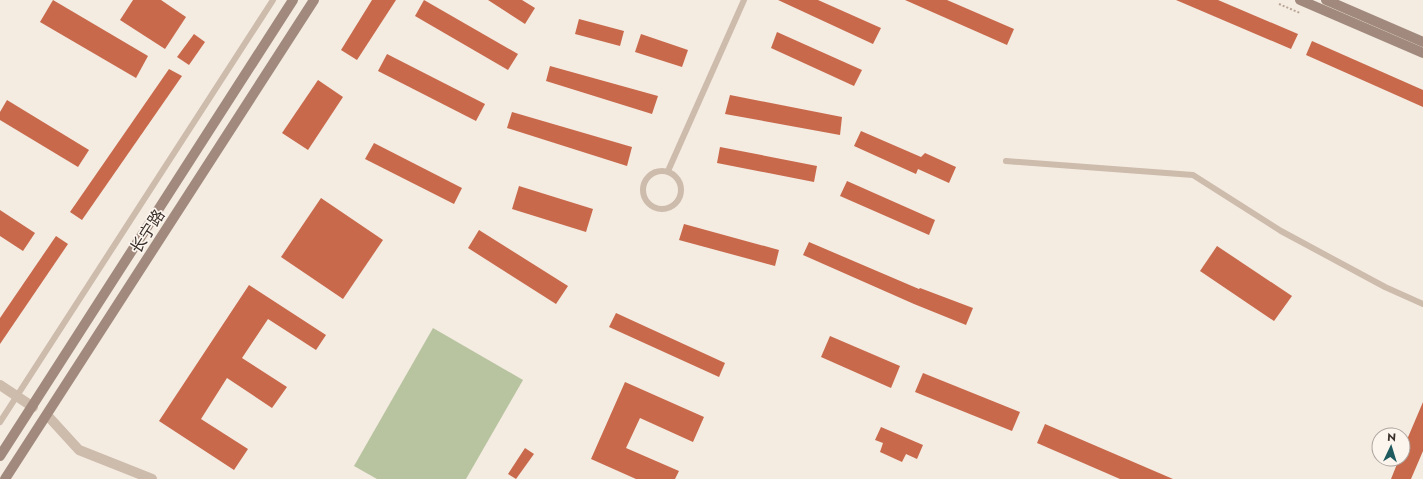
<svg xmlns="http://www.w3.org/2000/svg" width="1423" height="479" font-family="Jost,'Noto Sans SC',sans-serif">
<rect width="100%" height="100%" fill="#f4ebe1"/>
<!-- green -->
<polygon fill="#b8c4a0" points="433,328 523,380 466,479 377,479 354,466"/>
<!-- building -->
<g fill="#c8694b">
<polygon points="53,0 148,56 136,78 40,22"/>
<polygon points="133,0 161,0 186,17 165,49 120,20"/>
<polygon points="372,0 396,0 357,60 341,50"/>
<polygon points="424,0 518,54 508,70 415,16"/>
<polygon points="488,0 522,0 535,8 525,24"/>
<polygon points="778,0 818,0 881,28 873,44"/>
<polygon points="905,0 947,0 1014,29 1007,45"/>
<polygon points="1176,0 1218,0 1298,34 1291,49"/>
<polygon points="579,19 624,31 620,46 575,34"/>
<polygon points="777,32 862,70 854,86 771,48"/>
<polygon points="194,34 205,42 189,65 177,57"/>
<polygon points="641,34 688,50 682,67 635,52"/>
<polygon points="1312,41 1423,90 1423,107 1306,55"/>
<polygon points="387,54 485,104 476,121 378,71"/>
<polygon points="550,66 658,96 652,114 546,81"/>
<polygon points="169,69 182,76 82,220 70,212"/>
<polygon points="318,80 343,97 308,150 282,133"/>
<polygon points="730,95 842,117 840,135 725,114"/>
<polygon points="7,100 89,150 78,167 0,120 0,112"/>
<polygon points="512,112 632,147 627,166 507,128"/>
<polygon points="861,131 921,157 925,153 956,167 949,183 918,169 916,174 854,146"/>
<polygon points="374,143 462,188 454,204 365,159"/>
<polygon points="720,147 817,166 814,182 717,163"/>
<polygon points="847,181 935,220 929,235 840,196"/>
<polygon points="519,186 593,209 586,232 512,209"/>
<polygon points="321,198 383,240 343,299 281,257"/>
<polygon points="0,210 35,233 23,251 0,236"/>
<polygon points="684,224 779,250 775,266 679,240"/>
<polygon points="479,230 568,286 556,304 468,248"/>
<polygon points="56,236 68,244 0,344 0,318"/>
<polygon points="809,242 919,289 920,288 973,308 966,325 914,304 803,255"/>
<polygon points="1217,246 1292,296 1274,321 1200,271"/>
<polygon points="249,285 326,335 316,350 268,319 242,358 287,387 272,408 227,378 201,419 248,449 234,470 159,421"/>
<polygon points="616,313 725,363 719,377 609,327"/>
<polygon points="830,336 900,366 891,388 821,357"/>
<polygon points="923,373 1020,412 1012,431 915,392"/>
<polygon points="625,382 704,417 693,442 640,418 626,448 679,471 675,479 636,479 591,459"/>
<polygon points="1423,402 1423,451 1411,479 1391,479 1399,459 1403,459 1403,449"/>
<polygon points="1045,424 1173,479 1120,479 1037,443"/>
<polygon points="881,427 923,445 917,459 906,454 902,462 880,452 883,443 875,440"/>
<polygon points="525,448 534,454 516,479 508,474"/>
</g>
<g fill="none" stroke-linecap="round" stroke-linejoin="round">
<!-- path -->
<polyline stroke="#b9a596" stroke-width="2" stroke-dasharray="2 2" stroke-linecap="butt" points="1279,4 1300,13"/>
<!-- lane -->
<g stroke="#cdbbac" stroke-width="6">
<polyline points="1006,161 1193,175 1281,231 1385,287 1423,304"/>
<polyline points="668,171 744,0"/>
<circle cx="662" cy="190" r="19"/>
<polyline points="0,422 273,0"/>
</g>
<!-- street -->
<g stroke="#cdbbac" stroke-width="10">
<polyline points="0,385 33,407"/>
<polyline points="47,415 79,450 152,479"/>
</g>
<!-- secondary -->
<g stroke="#a18a7d" stroke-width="10">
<polyline points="1300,0 1423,53"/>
<polyline points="1326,0 1423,42"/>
<polyline points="0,456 293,0"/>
<polyline points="5,479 314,0"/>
</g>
</g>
<g text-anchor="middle" stroke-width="3.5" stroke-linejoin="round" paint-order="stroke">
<!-- street labels -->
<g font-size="16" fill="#3b302b" stroke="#fbf5ee">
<text transform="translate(147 231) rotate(-57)" y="6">长宁路</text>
</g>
</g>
<!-- north arrow -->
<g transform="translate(1391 447) rotate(4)"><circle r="19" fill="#fbf5ee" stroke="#aea6a0"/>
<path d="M0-3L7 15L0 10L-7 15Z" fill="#1f5a5e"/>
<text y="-6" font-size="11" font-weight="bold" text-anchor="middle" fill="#3b302b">N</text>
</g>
</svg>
